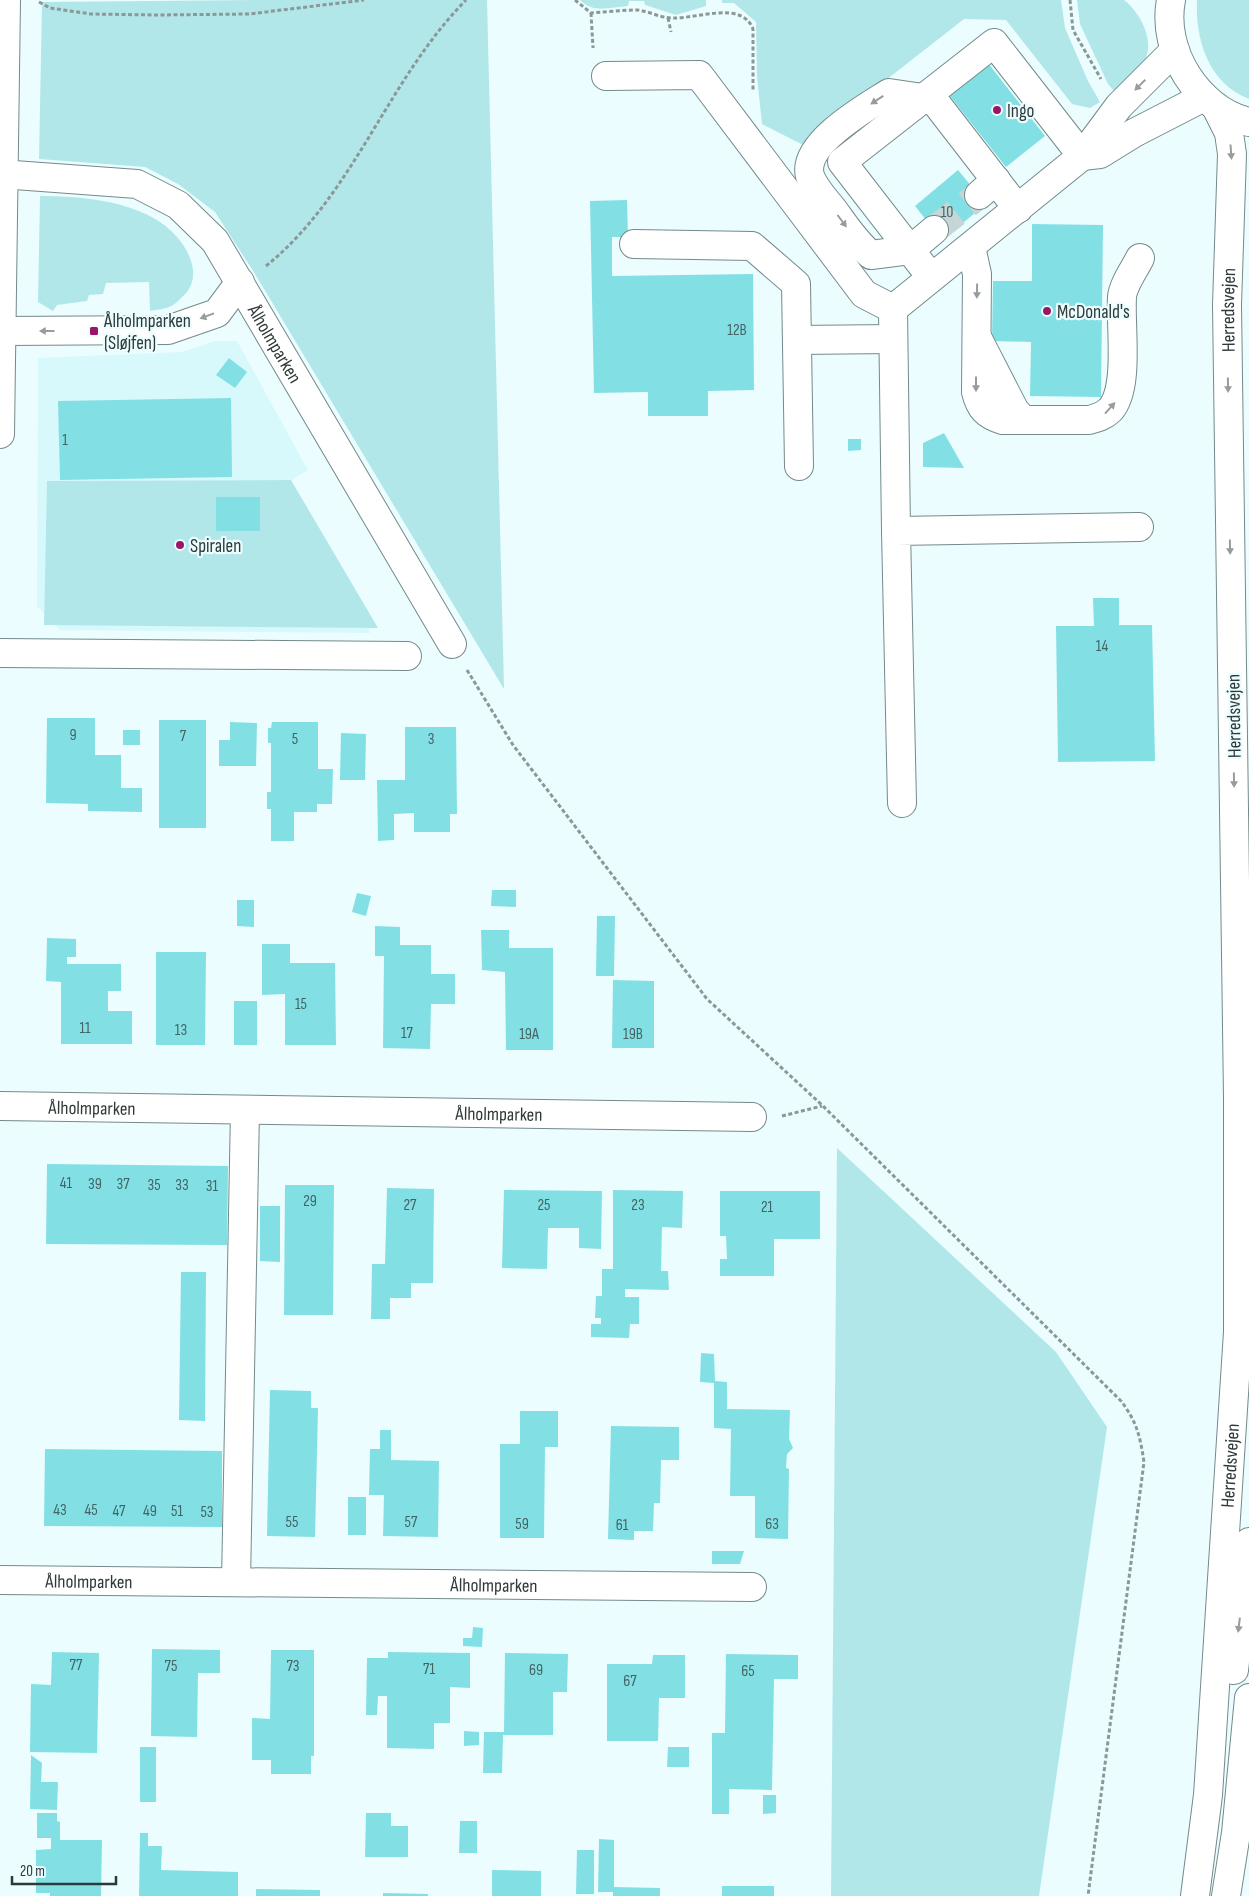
<svg xmlns="http://www.w3.org/2000/svg" width="1249" height="1896" font-family="'Sofia Sans Condensed',sans-serif">
<rect width="100%" height="100%" fill="#ebfdfe"/>
<!-- built -->
<polygon fill="#d8f9fb" points="215,341 237,341 308,470 286,484 368,623 370,633 60,630 37,606 38,358 182,352"/>
<!-- green -->
<g fill="#b2e7ea">
<polygon points="260,0 487,0 504,689 255,274 215,212 178,184 145,167 39,159 42,2"/>
<path d="M580 0H706V6L676 15 645 5 644 1H629L628 6C611 7 593 14 580 0Z"/>
<polygon points="722,0 1061,0 1065,28 1088,81 1100,102 1090,108 1072,104 1006,20 964,19 803,145 762,124 757,77 756,22 734,3 722,3"/>
<path d="M1077 0H1124C1142 14 1158 46 1141 67 1134 76 1124 83 1115 92L1108 84 1080 24Z"/>
<path d="M1197 0H1249V99C1209 84 1195 40 1197 0Z"/>
<path d="M40 196C78 196 127 200 160 222 183 237 209 275 181 298 178 301 174 305 169 307 164 309 156 310 150 311L149 282 106 283 103 294 89 295 87 301 57 305 53 311 38 302Z"/>
<polygon points="291,480 378,628 44,625 47,481"/>
<polygon points="837,1148 1056,1352 1107,1427 1039,1896 831,1896"/>
</g>
<!-- building -->
<g fill="#82e0e5">
<polygon points="974,45 1045,136 1006,167 934,76"/>
<polygon points="958,170 986,204 942,240 915,206"/>
<polygon points="627,200 628,237 612,237 612,276 753,274 754,390 708,391 708,416 648,416 648,392 594,393 590,201"/>
<polygon points="1032,224 1103,225 1101,397 1030,396 1031,342 992,341 993,281 1032,281"/>
<polygon points="229,358 247,372 235,388 216,375"/>
<polygon points="231,398 232,477 60,480 58,401"/>
<polygon points="944,433 964,468 923,467 923,443"/>
<polygon points="848,439 861,439 861,450 848,451"/>
<rect x="216" y="497" width="44" height="34"/>
<polygon points="1093,598 1119,598 1119,625 1152,625 1155,761 1058,762 1056,626 1094,626"/>
<polygon points="47,718 95,718 95,755 121,755 121,788 142,788 142,812 88,811 88,804 46,803"/>
<rect x="159" y="720" width="47" height="108"/>
<polygon points="230,722 257,723 256,766 219,766 219,740 230,740"/>
<polygon points="272,722 318,722 318,769 333,769 332,804 317,804 317,812 294,812 294,841 271,841 271,809 267,809 267,792 271,792 271,743 268,743 268,728 271,728"/>
<polygon points="405,727 456,727 457,814 450,814 450,832 414,832 414,813 394,814 394,840 378,841 377,780 405,780"/>
<rect x="123" y="730" width="17" height="15"/>
<polygon points="341,733 366,734 365,780 340,780"/>
<polygon points="492,890 516,890 516,907 491,906"/>
<polygon points="357,893 371,896 366,916 352,912"/>
<polygon points="237,900 254,900 254,927 237,926"/>
<polygon points="597,916 615,916 614,976 596,976"/>
<polygon points="375,926 400,927 400,945 431,945 431,974 455,974 455,1004 431,1004 430,1049 383,1048 384,956 375,956"/>
<polygon points="481,930 509,930 509,948 553,948 553,1050 506,1050 505,972 482,970"/>
<polygon points="47,938 76,939 76,957 67,957 67,964 121,964 121,991 108,991 108,1011 132,1011 132,1044 61,1044 61,982 46,981"/>
<polygon points="262,944 290,944 290,963 335,963 336,1045 285,1045 285,994 262,995"/>
<polygon points="156,952 206,952 205,1045 156,1045"/>
<polygon points="613,980 654,981 654,1048 612,1048"/>
<rect x="234" y="1001" width="23" height="44"/>
<polygon points="47,1164 228,1166 227,1245 46,1244"/>
<polygon points="285,1185 334,1185 333,1315 284,1315"/>
<polygon points="387,1188 434,1189 433,1283 411,1283 411,1298 390,1298 390,1319 371,1319 372,1264 385,1264"/>
<polygon points="504,1190 602,1191 601,1249 579,1248 579,1228 548,1228 547,1269 502,1268"/>
<polygon points="613,1190 683,1191 682,1228 662,1227 661,1271 668,1271 669,1290 625,1289 625,1297 639,1297 639,1324 630,1324 629,1338 591,1337 591,1324 601,1324 601,1318 595,1318 596,1296 602,1296 602,1269 613,1269"/>
<polygon points="720,1191 820,1191 820,1239 774,1239 774,1276 720,1276 720,1259 727,1259 726,1236 720,1236"/>
<polygon points="260,1206 280,1206 280,1262 260,1261"/>
<polygon points="181,1272 206,1272 205,1421 179,1420"/>
<polygon points="701,1353 714,1354 715,1381 727,1382 727,1409 790,1410 789,1439 793,1448 787,1454 786,1468 789,1469 788,1539 755,1538 755,1496 730,1496 731,1429 714,1428 714,1383 700,1382"/>
<polygon points="270,1390 311,1391 311,1408 318,1408 315,1537 267,1536"/>
<polygon points="520,1411 558,1411 558,1447 545,1447 544,1538 500,1538 500,1444 520,1444"/>
<polygon points="611,1426 679,1427 679,1460 661,1460 660,1503 654,1503 653,1531 634,1531 634,1540 608,1539"/>
<polygon points="380,1430 391,1430 391,1460 439,1461 438,1537 383,1536 384,1495 369,1495 370,1449 380,1449"/>
<polygon points="45,1449 222,1451 222,1527 44,1526"/>
<rect x="348" y="1497" width="18" height="38"/>
<polygon points="712,1551 744,1551 740,1564 712,1564"/>
<polygon points="473,1627 483,1628 482,1647 463,1646 463,1638 472,1638"/>
<polygon points="152,1649 220,1650 220,1673 198,1673 197,1737 151,1736"/>
<polygon points="271,1650 314,1650 314,1756 311,1756 311,1774 271,1774 271,1760 252,1760 252,1718 270,1719"/>
<polygon points="52,1652 99,1653 97,1753 30,1752 31,1684 51,1685"/>
<polygon points="388,1652 470,1653 470,1688 450,1687 450,1723 434,1723 434,1749 387,1748 387,1696 378,1696 377,1715 366,1715 367,1658 388,1658"/>
<polygon points="505,1653 568,1654 567,1692 553,1692 553,1735 503,1735 502,1773 483,1773 484,1732 504,1732"/>
<polygon points="726,1654 798,1655 798,1679 774,1679 772,1790 729,1789 729,1814 712,1814 712,1733 725,1733"/>
<polygon points="653,1655 685,1655 685,1698 659,1698 658,1741 607,1741 607,1664 652,1664"/>
<polygon points="464,1731 479,1732 479,1745 464,1746"/>
<rect x="140" y="1747" width="16" height="55"/>
<polygon points="668,1747 689,1747 689,1767 667,1767"/>
<polygon points="31,1755 42,1763 41,1782 58,1782 57,1810 30,1809"/>
<polygon points="763,1795 776,1795 776,1813 763,1814"/>
<polygon points="37,1813 57,1813 57,1821 60,1822 60,1840 102,1840 101,1896 50,1896 50,1893 36,1893 36,1850 51,1849 51,1838 37,1838"/>
<polygon points="366,1813 391,1813 391,1826 408,1826 408,1857 365,1857"/>
<polygon points="460,1821 477,1821 477,1853 459,1853"/>
<polygon points="140,1833 148,1833 148,1846 162,1846 161,1870 238,1872 238,1896 139,1896"/>
<polygon points="599,1839 614,1840 614,1887 660,1888 660,1896 613,1896 613,1892 598,1892"/>
<polygon points="577,1850 594,1850 594,1894 576,1894"/>
<polygon points="492,1870 541,1871 541,1896 492,1896"/>
<rect x="722" y="1886" width="52" height="10"/>
<polygon points="256,1889 320,1890 320,1896 256,1896"/>
<polygon points="383,1893 428,1894 428,1896 383,1896"/>
</g>
<g fill="none" stroke-linecap="round" stroke-linejoin="round">
<!-- minor-tunnel -->
<polyline stroke="#c6d6d7" stroke-width="28" stroke-dasharray="28 14" stroke-linecap="butt" points="934,230 979,195"/>
<!-- minor casing -->
<g stroke="#748a8a" stroke-width="30">
<g id="minor">
<path d="M1171 0C1161 51 1198 110 1249 122"/>
<polyline points="606,76 699,75 864,294 893,309"/>
<polyline points="929,94 1018,209"/>
<path d="M923 98 889 93C867 107 801 144 810 176 814 188 824 198 832 208 844 224 855 242 871 255L910 250 934 230"/>
<polyline points="1082,156 1100,154 1134,133 1204,97"/>
<path id="s1" d="M0 174 137 184 178 205 215 241 452 644"/>
<polyline points="979,195 996,180"/>
<polyline points="634,244 752,246 796,284 799,466"/>
<path d="M971 247 977 274 976 392C980 408 986 415 1003 420H1089C1097 418 1104 416 1110 410 1130 389 1120 325 1122 297 1123 285 1134 270 1140 258"/>
<polyline points="931,277 842,162 994,43 1082,156"/>
<polyline points="893,309 1082,156 1119,106 1175,50"/>
<polyline points="893,309 896,531"/>
<polyline points="2,331 168,330 217,313 240,282"/>
<polyline points="978,339 1015,411 1024,420"/>
<polyline points="797,340 893,339"/>
<polyline points="0,434 6,0"/>
<polyline points="0,653 407,656"/>
<polyline points="902,803 896,531 1139,527"/>
<path id="s2" d="M0 1106 752 1117"/>
<path id="s3" d="M0 1580 752 1587"/>
<polyline points="236,1582 245,1110"/>
<polyline points="1234,1670 1249,1542"/>
<path id="s4" d="M1195 1896 1208 1795 1238 1332V1098L1227 305 1232 154 1229 133 1216 107"/>
<polyline points="1226,1896 1236,1833 1249,1698"/>
</g>
</g>
<!-- path -->
<g stroke="#8a9898" stroke-width="3" stroke-dasharray="4 2.5" stroke-linecap="butt">
<path d="M575 0 591 13C606 12 622 10 637 10 649 11 660 18 672 18 697 19 742 0 753 29V91"/>
<polyline points="1070,0 1073,30 1101,79"/>
<polyline points="39,2 50,8 91,14 156,15 249,14 364,0"/>
<polyline points="591,13 593,48"/>
<polyline points="668,18 671,32"/>
<path d="M266 266C354 195 387 80 466 0"/>
<path d="M467 670 513 745 707 999 823 1106 1121 1401C1137 1422 1140 1436 1144 1462L1088 1896"/>
<polyline points="782,1116 822,1106"/>
</g>
<!-- minor -->
<use href="#minor" stroke="#fff" stroke-width="28"/>
</g>
<!-- one-way arrows -->
<defs><path id="oneway-solid" d="M-6-.8H1V-3.2L6.5 0L1 3.2V.8H-6Z" transform="scale(1.25)"/></defs>
<g fill="#989c9c">
<use href="#oneway-solid" transform="translate(1140 85) rotate(135)"/>
<use href="#oneway-solid" transform="translate(877 100) rotate(147)"/>
<use href="#oneway-solid" transform="translate(1231 152) rotate(86)"/>
<use href="#oneway-solid" transform="translate(842 221) rotate(53)"/>
<use href="#oneway-solid" transform="translate(977 291) rotate(91)"/>
<use href="#oneway-solid" transform="translate(207 316) rotate(160)"/>
<use href="#oneway-solid" transform="translate(47 331) rotate(180)"/>
<use href="#oneway-solid" transform="translate(976 384) rotate(90)"/>
<use href="#oneway-solid" transform="translate(1228 385) rotate(89)"/>
<use href="#oneway-solid" transform="translate(1110 408) rotate(-48)"/>
<use href="#oneway-solid" transform="translate(1230 547) rotate(89)"/>
<use href="#oneway-solid" transform="translate(1234 780) rotate(89)"/>
<use href="#oneway-solid" transform="translate(1239 1625) rotate(97)"/>
</g>
<!-- markers -->
<g fill="#9b1668" stroke="#ebfdfe" stroke-width="2">
<circle cx="997" cy="110" r="5"/>
<circle cx="1047" cy="311" r="5"/>
<rect x="89" y="326" width="10" height="10" rx="2.5"/>
<circle cx="180" cy="545" r="5"/>
</g>
<g text-anchor="middle" stroke-width="4.5" stroke-linejoin="round" paint-order="stroke">
<!-- number labels -->
<g font-size="16" fill="#446364">
<text x="947" y="217">10</text>
<text x="737" y="335">12B</text>
<text x="65" y="445">1</text>
<text x="1102" y="651">14</text>
<text x="73" y="740">9</text>
<text x="183" y="741">7</text>
<text x="295" y="744">5</text>
<text x="431" y="744">3</text>
<text x="301" y="1009">15</text>
<text x="85" y="1033">11</text>
<text x="181" y="1035">13</text>
<text x="407" y="1038">17</text>
<text x="529" y="1039">19A</text>
<text x="633" y="1039">19B</text>
<text x="66" y="1188">41</text>
<text x="95" y="1189">39</text>
<text x="123" y="1189">37</text>
<text x="154" y="1190">35</text>
<text x="182" y="1190">33</text>
<text x="212" y="1191">31</text>
<text x="310" y="1206">29</text>
<text x="410" y="1210">27</text>
<text x="544" y="1210">25</text>
<text x="638" y="1210">23</text>
<text x="767" y="1212">21</text>
<text x="60" y="1515">43</text>
<text x="91" y="1515">45</text>
<text x="119" y="1516">47</text>
<text x="150" y="1516">49</text>
<text x="177" y="1516">51</text>
<text x="207" y="1517">53</text>
<text x="292" y="1527">55</text>
<text x="411" y="1527">57</text>
<text x="522" y="1529">59</text>
<text x="772" y="1529">63</text>
<text x="622" y="1530">61</text>
<text x="76" y="1670">77</text>
<text x="171" y="1671">75</text>
<text x="293" y="1671">73</text>
<text x="429" y="1674">71</text>
<text x="536" y="1675">69</text>
<text x="748" y="1676">65</text>
<text x="630" y="1686">67</text>
</g>
<!-- poi labels -->
<g font-size="19" fill="#303939" stroke="#ebfdfe" text-anchor="start">
<text x="1007" y="117">Ingo</text>
<text x="1057" y="318">McDonald's</text>
<text x="104" y="327">Ålholmparken<tspan x="104" dy="22">(Sløjfen)</tspan></text>
<text x="190" y="552">Spiralen</text>
</g>
<!-- street labels -->
<g font-size="19" fill="#303939" stroke="#ebfdfe">
<text dy="7" stroke="none"><textPath href="#s4" startOffset="1588">Herredsvejen</textPath></text>
<text dy="7" stroke="none"><textPath href="#s1" startOffset="354">Ålholmparken</textPath></text>
<text transform="translate(1233 716) rotate(-91)" y="7">Herredsvejen</text>
<text dy="7" stroke="none"><textPath href="#s2" startOffset="92">Ålholmparken</textPath></text>
<text dy="7" stroke="none"><textPath href="#s2" startOffset="499">Ålholmparken</textPath></text>
<text dy="7" stroke="none"><textPath href="#s4" startOffset="432">Herredsvejen</textPath></text>
<text dy="7" stroke="none"><textPath href="#s3" startOffset="89">Ålholmparken</textPath></text>
<text dy="7" stroke="none"><textPath href="#s3" startOffset="494">Ålholmparken</textPath></text>
</g>
</g>
<!-- scale -->
<path d="M12 1876v8h104v-8" fill="none" stroke="#303939" stroke-width="2.5"/>
<text x="20" y="1876" font-size="15" fill="#303939" stroke="#ebfdfe" stroke-width="4" paint-order="stroke">20 m</text>
</svg>
